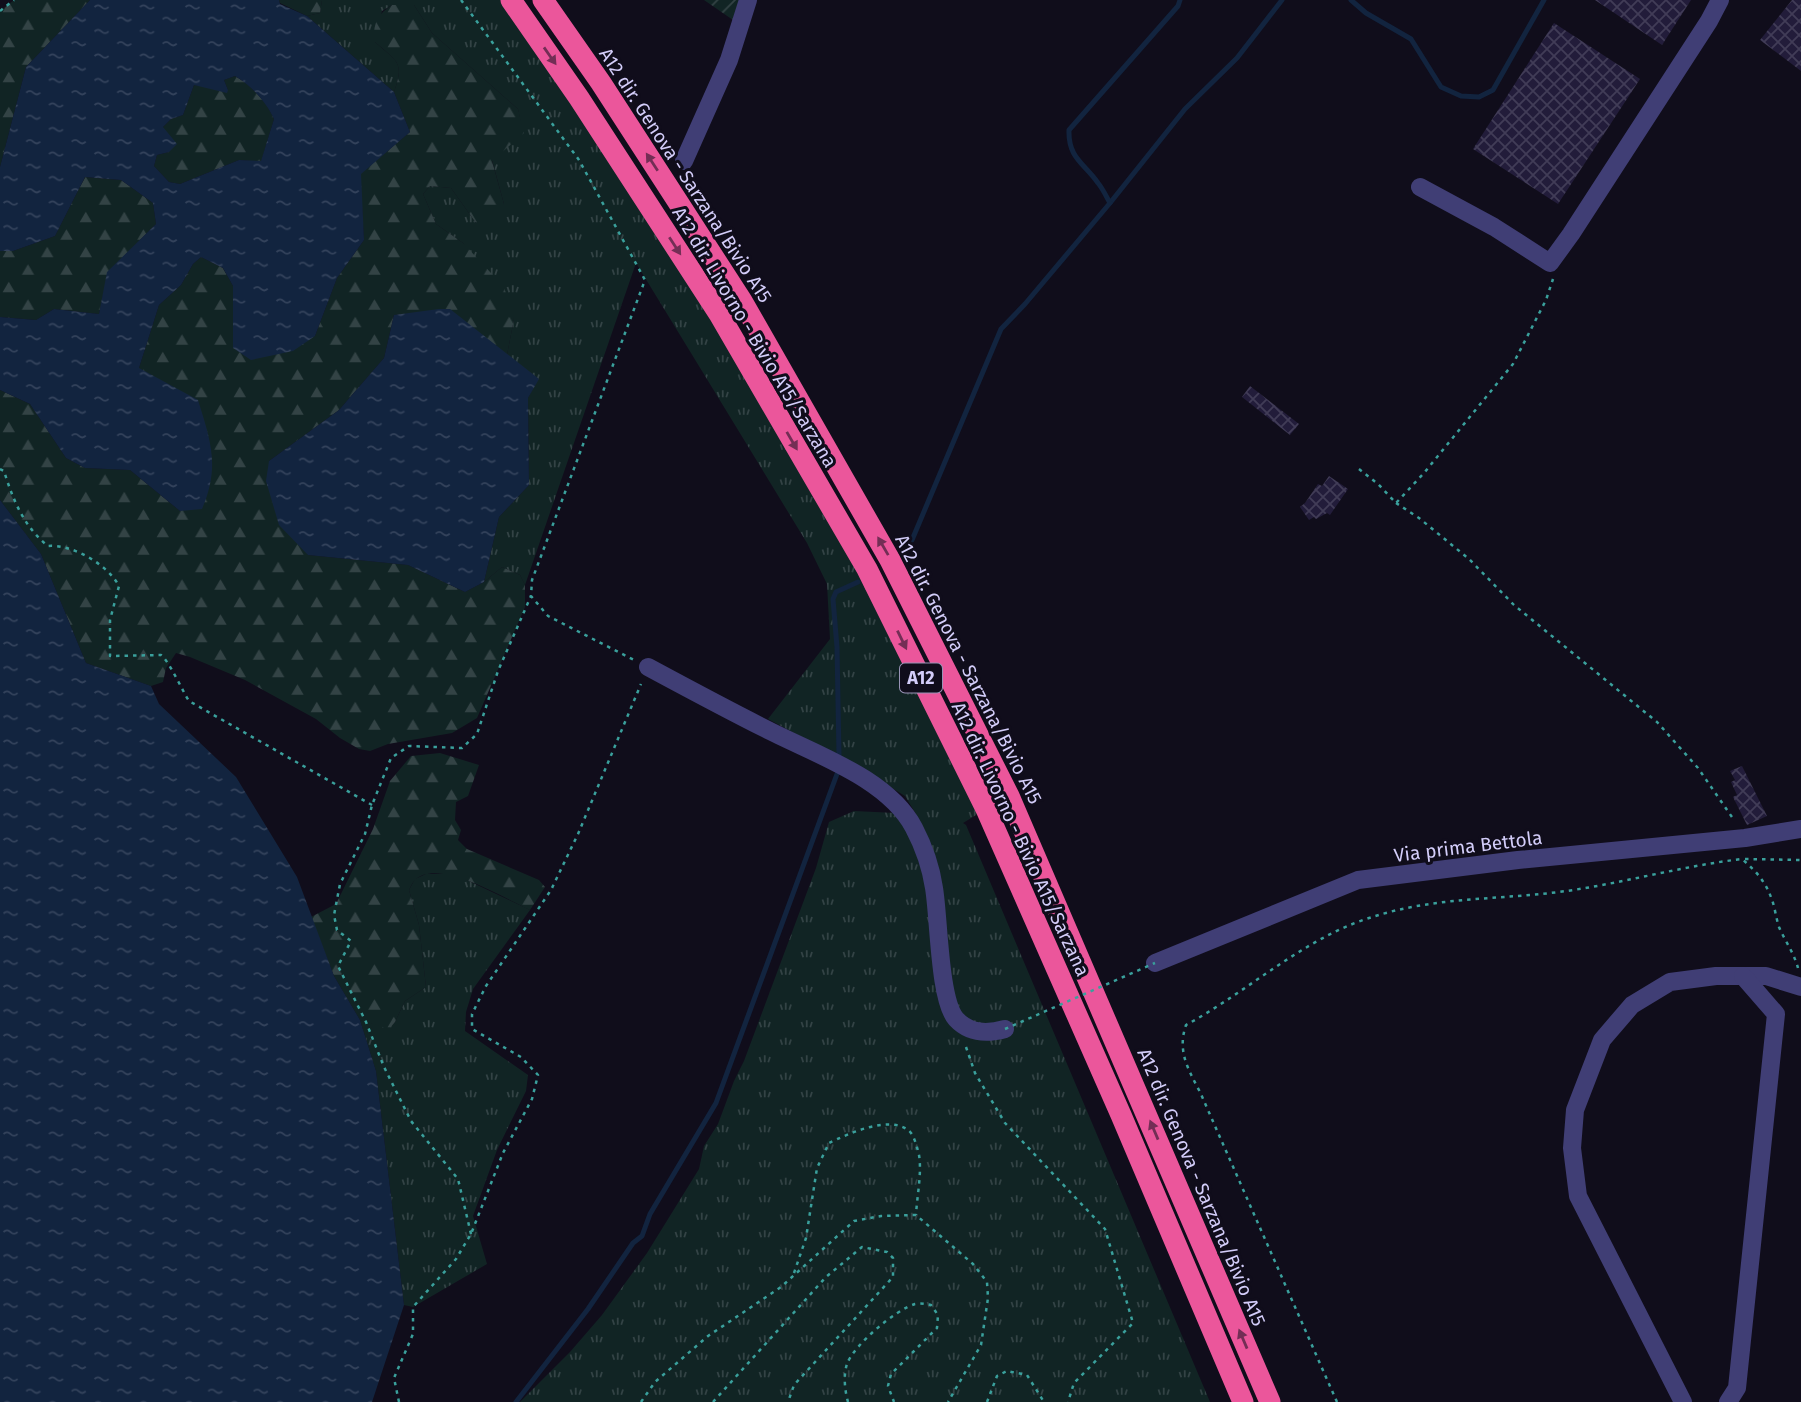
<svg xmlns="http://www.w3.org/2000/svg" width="1801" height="1402" font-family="'Fira Sans',sans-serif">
<defs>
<pattern id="grass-tufts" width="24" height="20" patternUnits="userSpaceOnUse" patternTransform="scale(1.75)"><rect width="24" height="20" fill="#112424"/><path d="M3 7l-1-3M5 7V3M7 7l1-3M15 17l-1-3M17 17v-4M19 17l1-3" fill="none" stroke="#334345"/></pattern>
<pattern id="forest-firs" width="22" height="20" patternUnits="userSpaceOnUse" patternTransform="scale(1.75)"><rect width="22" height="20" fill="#112424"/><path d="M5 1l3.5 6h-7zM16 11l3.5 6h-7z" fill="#334345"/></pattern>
<pattern id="garden-furrows" width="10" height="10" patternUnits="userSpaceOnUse" patternTransform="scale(1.75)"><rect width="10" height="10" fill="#112424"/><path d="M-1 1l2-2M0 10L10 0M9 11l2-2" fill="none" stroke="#334345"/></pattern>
<pattern id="water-ripples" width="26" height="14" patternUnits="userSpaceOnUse" patternTransform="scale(1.75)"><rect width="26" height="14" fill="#12243f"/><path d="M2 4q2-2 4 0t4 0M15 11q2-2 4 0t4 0" fill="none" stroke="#34435c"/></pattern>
<pattern id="building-cross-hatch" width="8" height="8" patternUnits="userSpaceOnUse" patternTransform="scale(1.75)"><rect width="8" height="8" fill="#221c3a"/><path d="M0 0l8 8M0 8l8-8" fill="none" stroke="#413c57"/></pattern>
</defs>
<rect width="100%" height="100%" fill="#100d1b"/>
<!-- grass -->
<g fill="url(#grass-tufts)">
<path d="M322 0H511L719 314 986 809 963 823 966 825 1210 1402H520L570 1352 602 1315 647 1253 699 1169 704 1146 718 1124 734 1081 744 1061 816 868 829 822 854 811 916 814 905 796 861 769 768 719 830 639 827 584 807 543 636 263 525 585 520 575 502 567 484 582 499 517 529 485 528 398 538 379 507 355 514 319 463 243 436 224 423 194 430 186 451 188 476 223 504 204 492 160 523 133 518 109 432 33 414 5H392L382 11 375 42C397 62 405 61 394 92L307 16 320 13Z"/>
<polygon points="426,874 454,874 530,910 473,989 466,1012 465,1031 528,1075 526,1091 497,1150 473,1216 487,1264 413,1307 404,1305 376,1071 360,1020 389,1028 395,1022 405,1001 426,987 419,925 409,890 415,879"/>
</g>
<!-- forest -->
<g fill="url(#forest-firs)">
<polygon points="14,0 90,0 26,67 0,167 0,11"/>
<polygon points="279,0 322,0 320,13 307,16 280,3"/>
<path d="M392 5H414L432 33 518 109 524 133 492 161 504 204 498 225 476 223 451 188 430 186 423 194 436 224 463 243 504 287 514 319 507 355 450 310 394 315 384 358 339 410 269 461 308 555 408 565 465 592 484 582 502 567 520 575 525 585V607L477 718 452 733 388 744 370 751 359 749 340 738 316 719 245 680 190 657 176 653 166 668 163 682 151 686 86 663 41 554 0 500V390L30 404 66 458 85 468 130 470 180 511 139 368 159 305 181 285 193 264 201 257 223 268 233 286V348L315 336 337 278 364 240 360 174 410 132 394 92C405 61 397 62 374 41 373 25 377 14 392 5Z"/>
<path d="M235 76C251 85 266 101 274 119L261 162 239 160 180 184 169 182 154 166 157 155 169 152 163 127 171 119 183 115 194 85 228 90 224 80Z"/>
<polygon points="85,177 121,180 153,203 156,224 108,272 99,314 54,309 36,320 0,317 0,251 13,251 55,236"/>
<path d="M440 753 479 765 468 796 456 802 455 820 461 830 458 840 467 849 539 880 545 887 530 910C506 899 438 857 415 880 412 883 411 886 409 890L419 925 426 987 405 1001 395 1022 389 1029 360 1020 334 976 311 917 336 904 373 829 390 781 411 756Z"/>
</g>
<!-- garden -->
<polygon fill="url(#garden-furrows)" points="704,0 739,0 733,20"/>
<!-- water -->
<g fill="url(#water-ripples)" fill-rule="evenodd">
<path d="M90 0H279L280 4 307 16 394 92 410 132 361 174 364 240 337 278 315 336 293 351 251 360 233 348V286L223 268 201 257 193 264 181 285 159 305 139 368 198 400C211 442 220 467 202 509L180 511 130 470 85 468 66 458 30 404 0 390V317L36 320 54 309 99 314 107 272 156 224 153 203 121 180 85 177 55 236 13 251H0V167L26 67ZM235 76C251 85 266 102 274 119L261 161 239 160 180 184 169 182 154 166 157 155 169 152 177 144 163 127 171 119 183 115 194 85 227 93 228 90 224 80Z"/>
<polygon points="439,309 450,309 539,379 528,398 529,485 499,517 484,582 465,592 408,565 308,555 279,525 266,481 269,461 339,410 384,358 394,315"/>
<polygon points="0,500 41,554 86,663 151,686 159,704 236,777 297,877 334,976 360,1020 376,1071 404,1305 372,1402 0,1402"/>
</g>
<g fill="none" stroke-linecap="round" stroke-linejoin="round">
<!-- stream -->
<g stroke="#12243f" stroke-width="5">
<polyline points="1351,0 1366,13 1411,39 1441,87 1461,96 1479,97 1493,90 1544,0"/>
<polyline points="1110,203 1185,109 1237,58 1282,0"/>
<path d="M912 540 1001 329 1025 304 1110 203C1106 196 1103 189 1098 183 1084 163 1068 158 1069 130L1178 6 1180 0"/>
<polyline points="839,755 837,647 833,599 836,592 858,582"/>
<polyline points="516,1402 588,1309 633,1243 642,1236 650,1214 716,1103 837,774"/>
</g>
</g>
<!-- building -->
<g fill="url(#building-cross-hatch)">
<polygon points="1595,0 1691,0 1662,45"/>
<polygon points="1792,0 1801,0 1801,71 1760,40"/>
<polygon points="1554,23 1640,79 1558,204 1473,149"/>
<polygon points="1250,386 1299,424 1290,435 1242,397"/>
<polygon points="1329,476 1348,489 1330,515 1327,513 1316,519 1314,517 1309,520 1300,507 1305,503 1318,484 1322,486"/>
<polygon points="1742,766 1767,816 1747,825 1733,797 1737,795 1731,782 1735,780 1730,771"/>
</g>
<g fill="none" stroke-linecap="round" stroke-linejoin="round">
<!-- path -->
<g stroke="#3aa09c" stroke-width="2.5" stroke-dasharray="3.5 5" stroke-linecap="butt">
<polyline points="461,0 579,160 645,280 532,580 531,596 548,616 634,660"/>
<polyline points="0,11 14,0"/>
<path d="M0 469 4 471C13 500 24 527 48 546 73 544 108 565 119 586L110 620V656L161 655C169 661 182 690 189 701L372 805"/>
<polyline points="1359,469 1378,484 1396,503 1424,473 1513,364 1546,300 1553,279"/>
<polyline points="1396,503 1419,518 1469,559 1514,605 1657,722 1698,768 1734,820"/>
<polyline points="1745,859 1801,860"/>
<polyline points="966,1047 975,1073 1005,1123 1105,1229 1133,1323 1074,1383 1068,1402"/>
<polyline points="471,1234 458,1179 411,1121 384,1067 366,1022 338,966 351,941 337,930 334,915 340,884 365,834 372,805 391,758 409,746 462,748 477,734 498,671 531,596"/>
<path d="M794 1273 806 1238 817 1168 829 1143C848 1134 888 1115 908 1130 914 1134 917 1147 919 1155 922 1173 917 1196 916 1215"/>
<polyline points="399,1402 394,1378 413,1334 413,1307 456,1259 471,1234 503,1153 532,1099 538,1075 521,1057 472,1029 472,1014 486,986 551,890 578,834 641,684"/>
<polyline points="641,1402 655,1382 708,1336 781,1287 854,1221 881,1216 916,1215 973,1264 987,1282 988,1298 981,1345 948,1402"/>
<polyline points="713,1402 826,1277 862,1247 887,1252 893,1258 893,1277 794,1385 788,1402"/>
<path d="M848 1402C845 1391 843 1376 847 1364 854 1345 895 1310 915 1304 921 1303 926 1304 931 1305L938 1315 937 1328 891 1374 888 1386 894 1402"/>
<polyline points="987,1402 997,1376 1007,1371 1027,1375 1044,1402"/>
<path d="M1337 1402 1200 1092C1188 1069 1177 1051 1186 1025 1243 994 1296 946 1355 923 1426 896 1486 901 1559 892 1621 884 1681 866 1742 859 1756 871 1766 882 1772 900 1775 908 1776 918 1779 927 1785 941 1794 953 1798 968"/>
</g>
<!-- minor -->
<g stroke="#403e75" stroke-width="18">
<polyline points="684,161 729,60 748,0"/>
<polyline points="1420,187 1494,227 1550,263 1571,234 1709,21 1720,0"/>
<path d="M648 667C687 688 726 709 766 729 814 754 888 778 914 828 924 847 931 868 934 888 939 917 939 1000 956 1019 970 1034 987 1034 1005 1029"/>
<polyline points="1155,963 1358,880 1518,860 1745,838 1801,829"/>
<polyline points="1683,1402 1578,1196 1572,1148 1575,1110 1602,1040 1632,1005 1670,982 1716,976 1766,976 1801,987"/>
<polyline points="1728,1402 1737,1388 1776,1014 1743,976"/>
</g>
<!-- highway -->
<g stroke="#eb569b" stroke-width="21">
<polyline points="511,0 579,98 719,314 867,569 986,809 1121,1115 1243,1402"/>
<polyline points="543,0 601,83 742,301 890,560 1009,796 1270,1402"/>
</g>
<!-- path-bridge -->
<polyline stroke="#3aa09c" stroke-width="2.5" stroke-dasharray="3.5 5" stroke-linecap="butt" points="1005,1029 1155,963"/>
</g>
<!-- one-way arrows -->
<defs><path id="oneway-solid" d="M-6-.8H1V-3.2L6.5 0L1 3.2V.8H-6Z" transform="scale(1.75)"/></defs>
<g fill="#732e55">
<use href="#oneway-solid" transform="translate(550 56) rotate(55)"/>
<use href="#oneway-solid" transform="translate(652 162) rotate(-123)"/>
<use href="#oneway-solid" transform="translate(675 246) rotate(57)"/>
<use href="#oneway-solid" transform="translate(792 441) rotate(60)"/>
<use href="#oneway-solid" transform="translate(883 546) rotate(-120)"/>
<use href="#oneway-solid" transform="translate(902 640) rotate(64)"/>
<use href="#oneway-solid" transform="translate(1154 1130) rotate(-113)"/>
<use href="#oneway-solid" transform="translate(1243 1339) rotate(-113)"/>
</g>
<g text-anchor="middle" stroke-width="6" stroke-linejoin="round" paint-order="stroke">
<!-- shield labels -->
<rect fill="#100d1b" stroke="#9893b6" stroke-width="2" x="900" y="663.5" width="42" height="29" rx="5"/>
<g font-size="18" font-weight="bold" fill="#d3cdf9">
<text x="921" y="684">A12</text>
</g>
<!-- street labels -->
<g font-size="19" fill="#d3cdf9" stroke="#100d1b">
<text transform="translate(686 175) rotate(57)" y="7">A12 dir. Genova - Sarzana/Bivio A15</text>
<text transform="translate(755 337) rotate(59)" y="7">A12 dir. Livorno - Bivio A15/Sarzana</text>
<text transform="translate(969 669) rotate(63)" y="7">A12 dir. Genova - Sarzana/Bivio A15</text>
<text transform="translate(1021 839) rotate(65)" y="7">A12 dir. Livorno - Bivio A15/Sarzana</text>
<text transform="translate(1468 846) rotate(-7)" y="7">Via prima Bettola</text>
<text transform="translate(1202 1187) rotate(67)" y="7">A12 dir. Genova - Sarzana/Bivio A15</text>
</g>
</g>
</svg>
